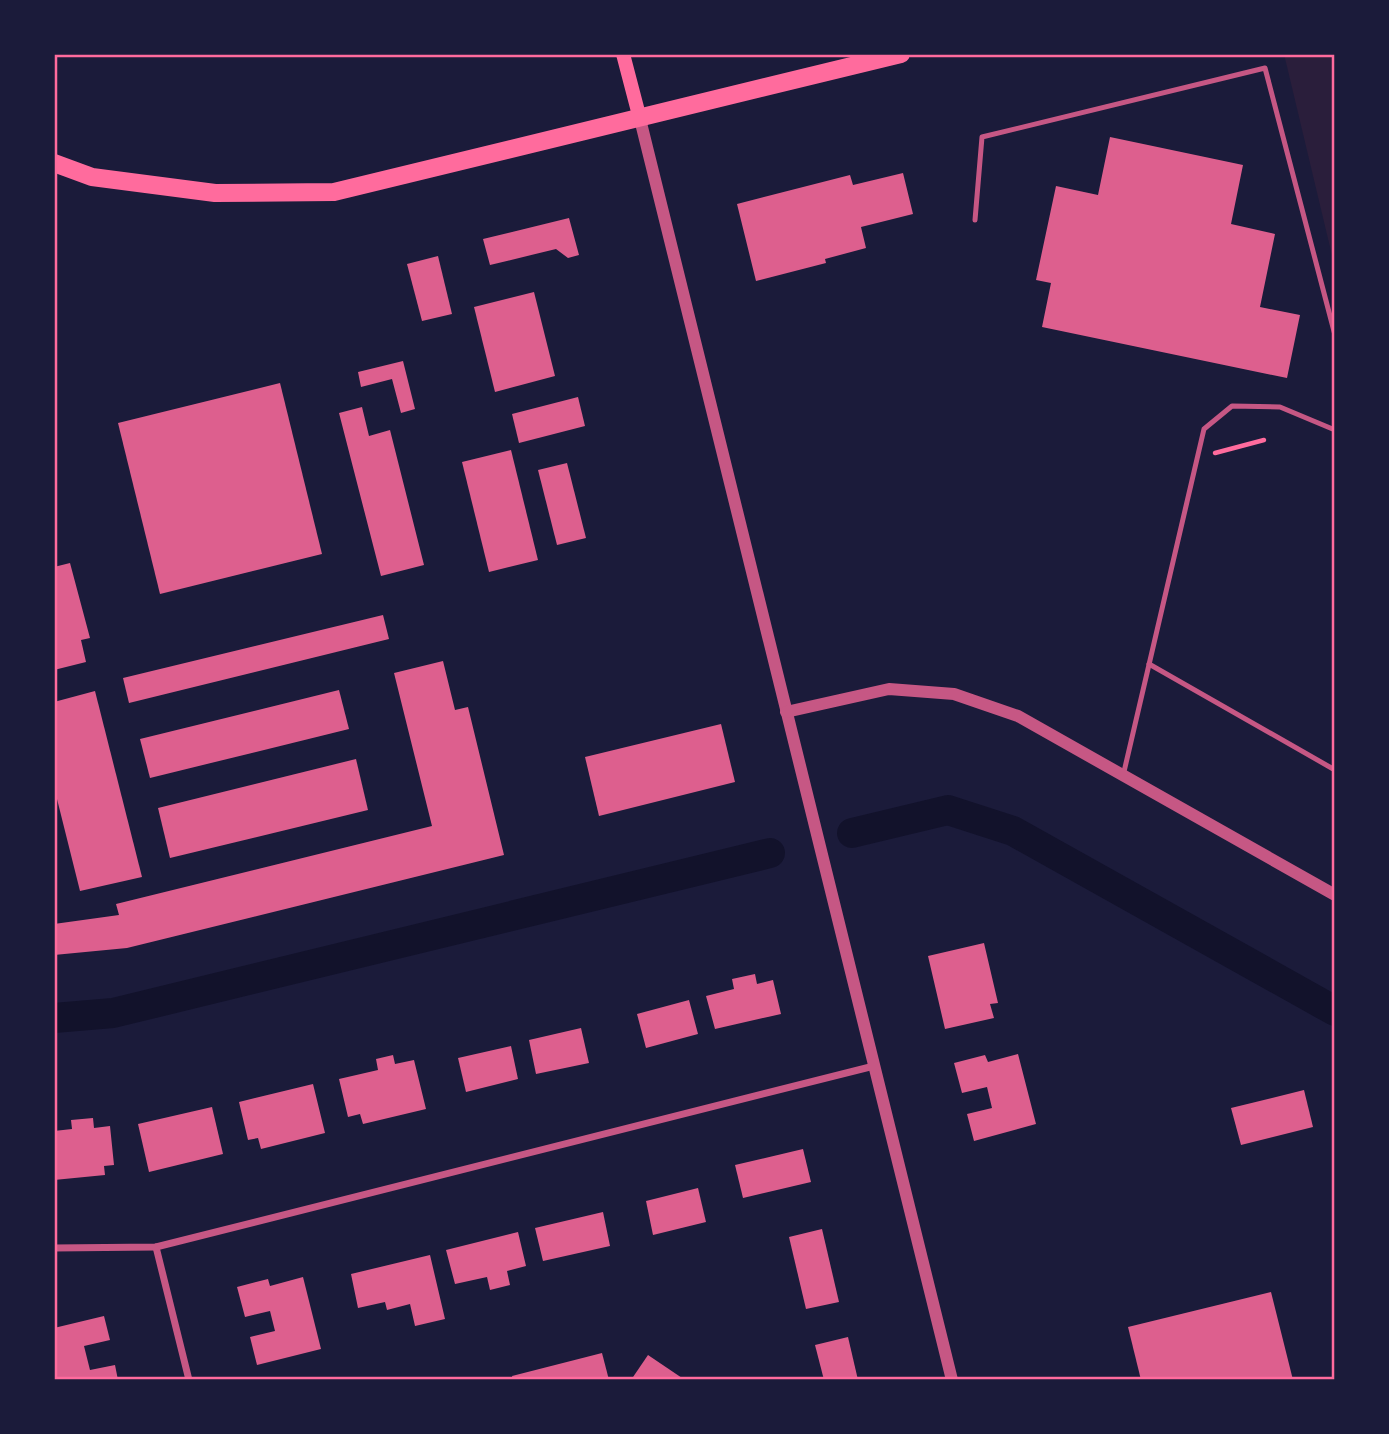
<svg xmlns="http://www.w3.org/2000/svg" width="1389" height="1434" font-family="Raleway,sans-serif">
<rect width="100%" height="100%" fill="#1b1b3a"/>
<!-- green -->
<polygon fill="#2a1e3b" points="1284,54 1335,54 1335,268"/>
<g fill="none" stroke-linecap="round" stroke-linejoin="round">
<!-- canal -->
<g stroke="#12122b" stroke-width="30">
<polyline points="852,833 948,810 1013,831 1335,1011"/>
<polyline points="54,1018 113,1013 770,853"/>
</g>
</g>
<!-- building -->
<g fill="#dd5f8e">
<polygon points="1110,137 1243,165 1231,224 1275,234 1260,307 1300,315 1287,378 1042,327 1051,283 1036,280 1056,186 1098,195"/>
<polygon points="903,173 913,214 861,227 866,248 825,259 826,263 756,281 737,204 850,175 853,185"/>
<polygon points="569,218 579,255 568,258 556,249 490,265 483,239"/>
<polygon points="438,256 452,314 422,321 407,264"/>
<polygon points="534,292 555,376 495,392 474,307"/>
<polygon points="403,361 415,409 401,413 392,379 361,387 358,372"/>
<polygon points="280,383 322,554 160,594 118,423"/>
<polygon points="578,397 585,426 519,443 512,414"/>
<polygon points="362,407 369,436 390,430 424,565 381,576 339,413"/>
<polygon points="511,450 538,560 489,572 462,462"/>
<polygon points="567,463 586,538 557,545 538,470"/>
<polygon points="70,563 90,638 81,640 86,662 54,670 54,567"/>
<polygon points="383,615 389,639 129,703 123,678"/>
<polygon points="443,661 455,710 468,707 504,855 127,948 54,955 54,924 119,915 116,904 432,826 394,673"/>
<polygon points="339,690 349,729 150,778 140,739"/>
<polygon points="95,691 142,877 80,891 54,787 54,702"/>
<polygon points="721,724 735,782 599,816 585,757"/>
<polygon points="356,759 368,810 170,858 158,808"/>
<polygon points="984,943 998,1003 990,1004 994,1018 945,1029 928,956"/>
<polygon points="755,974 757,984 773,980 781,1014 715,1029 706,996 734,989 732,979"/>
<polygon points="689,1000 698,1034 646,1048 637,1014"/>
<polygon points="581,1028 589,1063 536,1074 529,1040"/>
<polygon points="511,1046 518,1079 466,1092 458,1058"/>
<polygon points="1018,1054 1036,1124 974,1141 967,1114 992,1108 987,1087 962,1093 954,1063 985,1055 988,1062"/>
<polygon points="393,1055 395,1064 414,1060 426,1109 363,1124 360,1114 348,1117 339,1079 378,1070 376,1059"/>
<polygon points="313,1084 325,1133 261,1149 258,1138 248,1140 239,1102"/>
<polygon points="1304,1090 1313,1127 1241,1145 1231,1108"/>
<polygon points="212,1107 223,1154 149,1172 138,1124"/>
<polygon points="93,1118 94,1128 110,1126 114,1165 104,1166 105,1175 54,1180 54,1131 72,1129 71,1120"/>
<polygon points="803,1149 811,1182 743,1198 735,1165"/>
<polygon points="698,1188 706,1222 653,1235 646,1201"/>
<polygon points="603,1212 610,1246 543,1261 535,1228"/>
<polygon points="822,1229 839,1302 806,1309 789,1237"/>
<polygon points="518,1232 526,1266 507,1271 510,1285 490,1290 487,1277 455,1284 446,1250"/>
<polygon points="430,1255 445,1319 415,1326 410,1304 387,1310 385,1302 358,1308 351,1274"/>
<polygon points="303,1277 321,1349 257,1365 250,1337 275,1331 270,1311 245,1317 237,1287 268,1279 270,1286"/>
<polygon points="1271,1292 1293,1380 1141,1380 1128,1327"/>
<polygon points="104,1316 110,1340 84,1346 90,1370 115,1365 118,1380 54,1380 54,1328"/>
<polygon points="848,1337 858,1380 824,1380 815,1345"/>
<polygon points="602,1353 609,1380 513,1380 512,1376"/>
<polygon points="648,1355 685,1380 631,1380"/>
</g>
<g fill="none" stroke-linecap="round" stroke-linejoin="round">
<!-- path -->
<polyline stroke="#ff6b9d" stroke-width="4.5" points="1215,453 1264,440"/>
<!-- service -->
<g stroke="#c65784" stroke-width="5">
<polyline points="975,220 982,137 1265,68 1335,335"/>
<polyline points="1149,664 1335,770"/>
<polyline points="1123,776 1204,429 1232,406 1280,407 1335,430"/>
</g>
<!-- minor -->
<g stroke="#c65784" stroke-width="7">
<polyline points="156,1247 189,1380"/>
<polyline points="54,1248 156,1247 874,1066"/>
</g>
<!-- tertiary -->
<g stroke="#c65784" stroke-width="12">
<polyline points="640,119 952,1380"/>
<polyline points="786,712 889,689 954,694 1018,716 1335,895"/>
</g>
<!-- secondary -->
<polyline stroke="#ff6b9d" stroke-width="14" points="623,54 640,119"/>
<!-- primary -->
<polyline stroke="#ff6b9d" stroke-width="18" points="54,163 92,177 215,193 334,192 901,54"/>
</g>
<!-- border -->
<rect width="1389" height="1434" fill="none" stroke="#1b1b3a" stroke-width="112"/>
<rect x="56" y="56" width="1277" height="1322" fill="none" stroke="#ff6b9d" stroke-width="2.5"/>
</svg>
